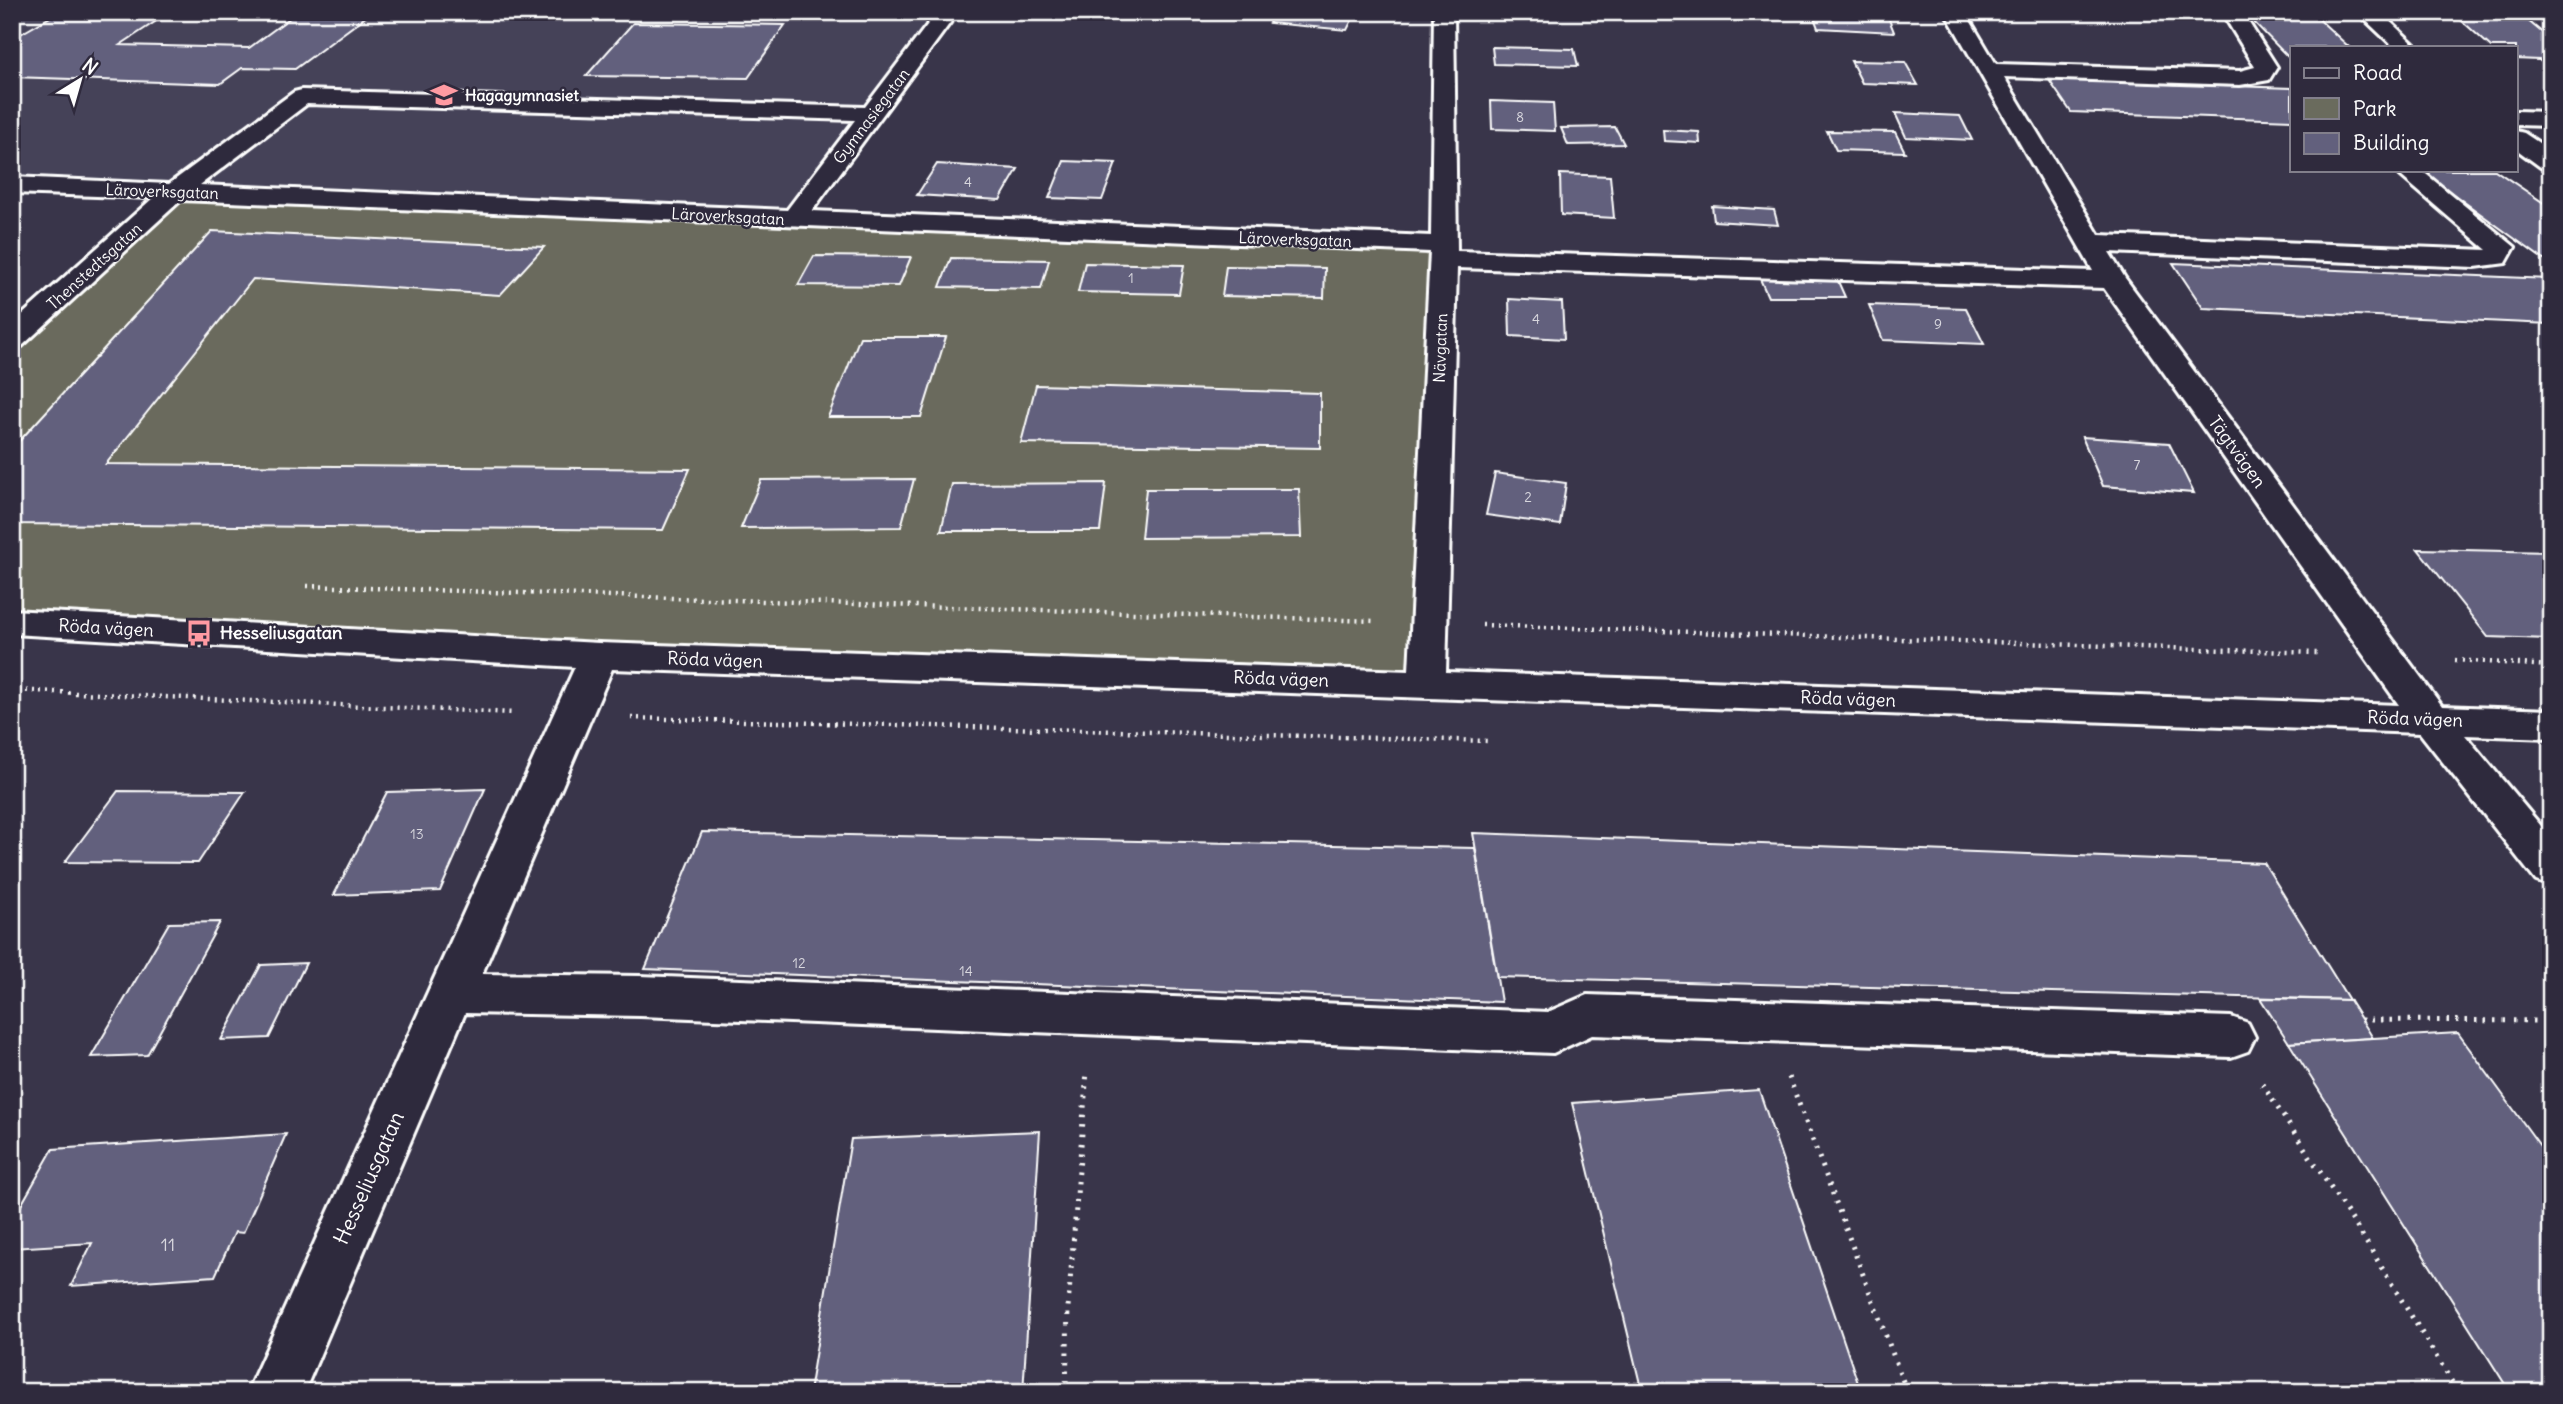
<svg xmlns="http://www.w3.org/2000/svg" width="2563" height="1404" font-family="Delius,sans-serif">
<rect width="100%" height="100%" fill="#39354a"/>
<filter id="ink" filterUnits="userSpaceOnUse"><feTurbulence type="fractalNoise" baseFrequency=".0143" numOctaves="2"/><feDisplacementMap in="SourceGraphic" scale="14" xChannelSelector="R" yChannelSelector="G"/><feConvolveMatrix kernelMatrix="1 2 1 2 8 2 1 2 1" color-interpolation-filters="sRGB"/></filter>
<g filter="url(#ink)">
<!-- built -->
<polygon fill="#454259" points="12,12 939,12 787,213 12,177"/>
<!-- green -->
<polygon fill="#6a6b5d" stroke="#b4b5ae" stroke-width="2" points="176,191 1444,245 1427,685 12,622 12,340"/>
<!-- building -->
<g fill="#62607d" stroke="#fff" stroke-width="2">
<polygon points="59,12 170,12 120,45 249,48 298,12 403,12 371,13 295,69 242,68 220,84 12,77 12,39"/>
<polygon points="1275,12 1356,12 1347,30 1269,23"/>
<polygon points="1812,12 1886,12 1894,32 1818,28"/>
<polygon points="2244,12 2311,12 2349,47 2292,47 2292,61"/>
<polygon points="2452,12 2520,14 2551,40 2551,70 2539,60 2516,59 2516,47 2491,47"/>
<polygon points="633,23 785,25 748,78 586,76"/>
<polygon points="1492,47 1574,49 1578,66 1494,64"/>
<polygon points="1851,61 1905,62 1918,85 1862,83"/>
<polygon points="2049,80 2292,88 2292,120 2071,112"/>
<polygon points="1491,101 1553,103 1555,131 1492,129"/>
<polygon points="1895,113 1960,116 1972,140 1906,137"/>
<polygon points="1615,127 1624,144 1568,145 1561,128"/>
<polygon points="1663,130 1699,132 1700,143 1664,141"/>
<polygon points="1827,131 1895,132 1905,152 1836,150"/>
<polygon points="1064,161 1116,163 1102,200 1049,198"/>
<polygon points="937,164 1018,169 1000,200 917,195"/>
<polygon points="2420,170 2495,170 2551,208 2551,265"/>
<polygon points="1560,174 1610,176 1614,218 1561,215"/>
<polygon points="1712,206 1774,210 1778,225 1714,221"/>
<polygon points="212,231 544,247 500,295 253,279 106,464 690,469 663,530 12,524 12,449"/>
<polygon points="814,256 911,257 899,286 798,285"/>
<polygon points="951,258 1049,260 1041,289 940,287"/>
<polygon points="1085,263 1184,265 1179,294 1078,292"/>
<polygon points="2173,263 2551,279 2551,324 2203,308"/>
<polygon points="1226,266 1325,268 1324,298 1222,296"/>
<polygon points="1760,279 1837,279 1845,297 1768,297"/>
<polygon points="1509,299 1562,302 1564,339 1510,336"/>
<polygon points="1869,305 1966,308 1984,344 1883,340"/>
<polygon points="860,337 946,337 921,417 828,417"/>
<polygon points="1036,385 1320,393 1320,448 1021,443"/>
<polygon points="2082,437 2169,443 2194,493 2103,486"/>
<polygon points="1495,473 1566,483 1560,525 1486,515"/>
<polygon points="914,479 901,527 741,528 761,480"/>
<polygon points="1106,483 1100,531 941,531 952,484"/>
<polygon points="1146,489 1299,489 1301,537 1141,538"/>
<polygon points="2418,549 2551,552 2551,639 2488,637"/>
<polygon points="485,789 440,891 334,895 387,792"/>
<polygon points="118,791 245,792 198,863 65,862"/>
<polygon points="702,832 1475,848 1501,1002 645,969"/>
<polygon points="1473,833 2264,863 2349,1000 1497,977"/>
<polygon points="220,922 147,1055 91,1057 169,923"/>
<polygon points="306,963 269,1038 221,1040 261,965"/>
<polygon points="2260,998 2349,1000 2373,1038 2289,1043"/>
<polygon points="2458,1033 2551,1161 2551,1392 2510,1392 2289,1043"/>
<polygon points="1759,1090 1861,1392 1642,1392 1572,1103"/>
<polygon points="1040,1131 1023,1392 809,1392 851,1139"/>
<polygon points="286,1134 243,1233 235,1232 215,1276 71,1286 92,1243 12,1248 12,1221 53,1149"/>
</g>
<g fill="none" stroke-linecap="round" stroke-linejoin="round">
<!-- minor casing -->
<g stroke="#fff" stroke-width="6">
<g id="minor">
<path d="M937 12H958L812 211 1431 236 1434 12H1454L1457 251 2093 271 1945 12H1965L1996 64 2240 71 2255 67 2224 16 2226 12H2242L2277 67 2269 80 2240 85 2004 77 2099 235 2487 250 2394 170H2421L2515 247 2506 263 2475 267 2109 252 2125 278 2442 706 2551 710V738L2465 735 2551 838V886L2536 881 2420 733 612 669 482 974 640 976 1548 1012 1587 995 2231 1017 2248 1023 2255 1037 2248 1051 2231 1057 1592 1035 1553 1053 640 1016 465 1013 304 1392H247L575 667 12 634V610L599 643 1409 671 1430 252 181 200 22 346 12 349V324L153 198 12 193V177L169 184 294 92 302 90 865 107ZM307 104 855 120 787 210 200 185ZM1457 268 2104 288 2399 705 1446 672Z"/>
<polygon points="2357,12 2380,12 2417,47 2394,47"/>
<polygon points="2516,111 2551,112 2551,126 2516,125"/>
<polygon points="2516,131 2524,133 2551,151 2551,170 2542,168 2516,149"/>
</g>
</g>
<!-- path-far1 -->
<g stroke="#fff" stroke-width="4.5" stroke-dasharray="2 5" stroke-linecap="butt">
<polyline points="307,586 1376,621"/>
<polyline points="1482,625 2317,653"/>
<polyline points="2455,660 2551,666"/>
<polyline points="12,690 514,713"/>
<polyline points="631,718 1490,741"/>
</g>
<!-- path -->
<g stroke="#fff" stroke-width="5" stroke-dasharray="2.5 7" stroke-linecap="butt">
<polyline points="2361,1020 2551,1021"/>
<polyline points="1789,1077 1907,1392"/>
<polyline points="2262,1084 2360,1232 2458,1392"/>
<polyline points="1066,1392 1068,1307 1087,1071"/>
</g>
<!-- minor -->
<use href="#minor" fill="#2f2a3d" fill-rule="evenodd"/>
</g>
</g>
<!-- icons -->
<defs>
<g id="school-bare" transform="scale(2.1)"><path d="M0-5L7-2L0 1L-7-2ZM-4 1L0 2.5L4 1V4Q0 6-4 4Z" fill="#ff9aa2" stroke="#2f2a3d" stroke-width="2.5" paint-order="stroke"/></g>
<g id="bus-bare" transform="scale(2.1)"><path d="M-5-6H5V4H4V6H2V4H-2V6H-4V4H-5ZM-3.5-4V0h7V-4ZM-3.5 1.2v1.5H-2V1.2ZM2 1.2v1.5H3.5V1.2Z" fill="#ff9aa2" stroke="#2f2a3d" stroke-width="2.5" paint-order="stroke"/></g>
</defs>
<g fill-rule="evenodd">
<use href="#school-bare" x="444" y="95"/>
<use href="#bus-bare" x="199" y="633"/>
</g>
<g text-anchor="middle" stroke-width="5" stroke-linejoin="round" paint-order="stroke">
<!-- number labels -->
<g font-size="14" fill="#d8d7de">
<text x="1520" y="122">8</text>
<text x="968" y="187">4</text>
<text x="1131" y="283">1</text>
<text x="1536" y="324">4</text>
<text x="1938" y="329">9</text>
<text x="2137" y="470">7</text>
<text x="1528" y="502">2</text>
<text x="417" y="839">13</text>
<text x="799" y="968">12</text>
<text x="966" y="976">14</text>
</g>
<!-- far-poi labels -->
<g font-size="16" font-weight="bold" fill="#fff" stroke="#2f2a3d" text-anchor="start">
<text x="465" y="101">Hagagymnasiet</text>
</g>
<!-- far-street labels -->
<g font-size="16" fill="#fff" stroke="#2f2a3d">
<text transform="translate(871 116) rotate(-53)" y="6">Gymnasiegatan</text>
<text transform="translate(162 191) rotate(2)" y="6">Läroverksgatan</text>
<text transform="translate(728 216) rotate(3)" y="6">Läroverksgatan</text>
<text transform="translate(1295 239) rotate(2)" y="6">Läroverksgatan</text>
<text transform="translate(94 266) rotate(-42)" y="6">Thenstedtsgatan</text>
<text transform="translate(1440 348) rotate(-88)" y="6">Nävgatan</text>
</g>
<!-- street labels -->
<g font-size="18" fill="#fff" stroke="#2f2a3d">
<text transform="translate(2237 452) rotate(54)" y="6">Tägtvägen</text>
<text transform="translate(106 628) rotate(3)" y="6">Röda vägen</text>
<text transform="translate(715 660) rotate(2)" y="6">Röda vägen</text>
<text transform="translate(1281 679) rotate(2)" y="6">Röda vägen</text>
<text transform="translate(1848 699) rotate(2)" y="6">Röda vägen</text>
<text transform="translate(2415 719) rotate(2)" y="6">Röda vägen</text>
</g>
<!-- poi labels -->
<g font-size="18" font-weight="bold" fill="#fff" stroke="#2f2a3d" text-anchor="start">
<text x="220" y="639">Hesseliusgatan</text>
</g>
<!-- near-number labels -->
<g font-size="18" fill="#d8d7de">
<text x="168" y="1251">11</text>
</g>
<!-- near-street labels -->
<g font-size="21" fill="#fff" stroke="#2f2a3d">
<text transform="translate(369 1178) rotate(-66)" y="7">Hesseliusgatan</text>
</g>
</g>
<!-- margin -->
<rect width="2563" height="1404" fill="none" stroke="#2f2a3d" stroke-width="42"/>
<rect x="21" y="21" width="2521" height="1362" fill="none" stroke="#fff" stroke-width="2.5" filter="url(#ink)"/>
<!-- legend -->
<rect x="2290" y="46" width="228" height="126" fill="#2f2a3d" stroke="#827f8b" stroke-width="2"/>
<rect x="2304" y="68" width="35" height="10" fill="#2f2a3d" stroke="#827f8b" stroke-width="2"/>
<text x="2353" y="80" font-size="21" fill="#ffffff">Road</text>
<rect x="2304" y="98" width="35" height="21" fill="#6a6b5d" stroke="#827f8b" stroke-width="2"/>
<text x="2353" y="116" font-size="21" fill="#ffffff">Park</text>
<rect x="2304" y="133" width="35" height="21" fill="#62607d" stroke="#827f8b" stroke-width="2"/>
<text x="2353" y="150" font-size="21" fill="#ffffff">Building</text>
<!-- north arrow -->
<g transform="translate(80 80) rotate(37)" stroke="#2f2a3d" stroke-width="5" paint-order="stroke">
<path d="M0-5L12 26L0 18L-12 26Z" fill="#ffffff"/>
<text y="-10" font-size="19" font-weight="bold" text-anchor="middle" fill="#ffffff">N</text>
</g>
</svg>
